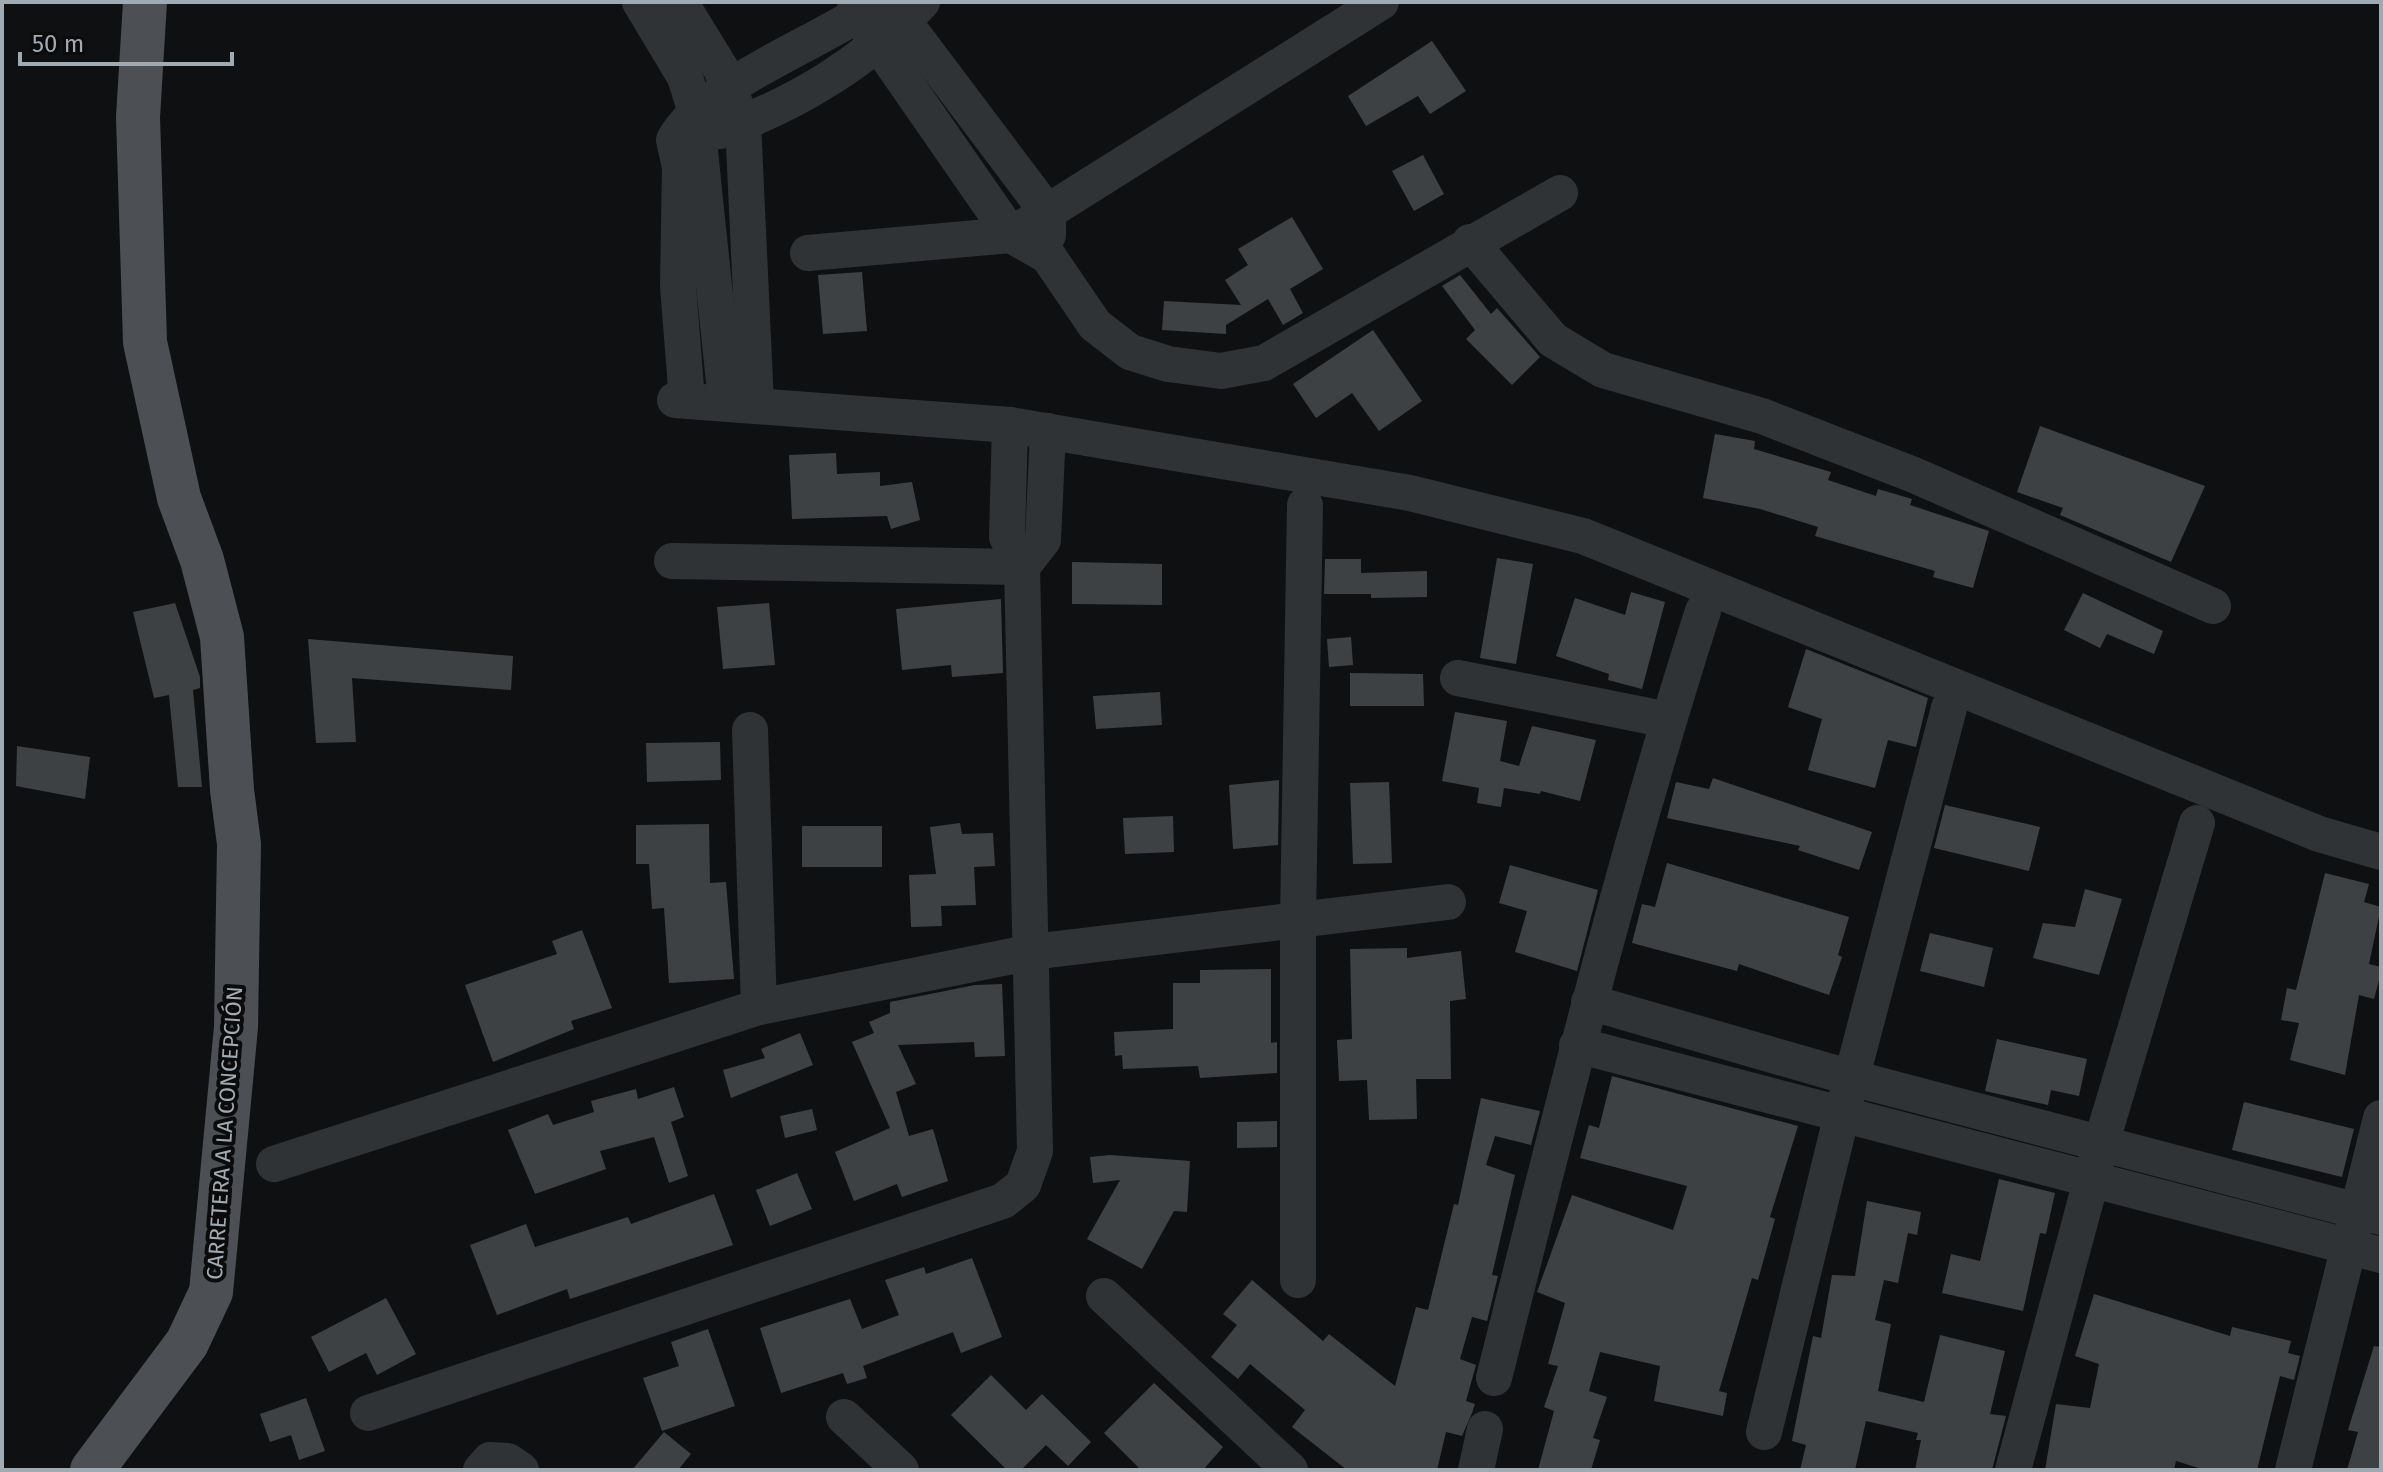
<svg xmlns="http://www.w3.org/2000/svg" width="2383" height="1472" font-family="'Fira Sans',sans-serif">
<rect width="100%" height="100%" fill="#0f1011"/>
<!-- building -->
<g fill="#3e4144">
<polygon points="1432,41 1466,91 1430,114 1418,96 1366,126 1348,96"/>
<polygon points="1423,155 1444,194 1414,211 1392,171"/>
<polygon points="1292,217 1323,269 1290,289 1303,313 1283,325 1268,299 1226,325 1226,334 1162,330 1164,301 1241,305 1225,280 1248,265 1238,249"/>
<polygon points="862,272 867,331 823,334 818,275"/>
<polygon points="1460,275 1491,314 1497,308 1540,357 1512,385 1466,339 1475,330 1442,286"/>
<polygon points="1373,330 1422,401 1379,431 1352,393 1316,418 1293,384"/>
<polygon points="2040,426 2205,486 2171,562 2060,515 2063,508 2017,492"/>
<polygon points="1715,434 1755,441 1754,449 1831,472 1828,480 1876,496 1878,489 1912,499 1910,505 1989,531 1973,588 1933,577 1935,571 1815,536 1818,527 1760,509 1703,498"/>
<polygon points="836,453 837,474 880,472 880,486 912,482 920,520 891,529 887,516 792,519 789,455"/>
<polygon points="1497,558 1533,564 1516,664 1480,658"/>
<polygon points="1325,559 1361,559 1361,573 1427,571 1427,597 1371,598 1371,594 1324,594"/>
<polygon points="1072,562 1162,564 1162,605 1072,604"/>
<polygon points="1631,592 1665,602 1642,689 1608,680 1609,674 1556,656 1575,598 1625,615"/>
<polygon points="2083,593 2163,631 2154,654 2107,634 2100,648 2064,630"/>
<polygon points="1001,599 1003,673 952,677 951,665 902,670 896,609"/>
<polygon points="175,603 200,677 200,688 193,690 202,787 178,787 169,695 154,698 133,612"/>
<polygon points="769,603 775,665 723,669 717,607"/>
<polygon points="1351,637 1353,665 1329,667 1327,639"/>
<polygon points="308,639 513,656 511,690 352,678 356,742 316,743"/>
<polygon points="1806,649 1928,698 1916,747 1888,740 1875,788 1808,770 1822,719 1788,707"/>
<polygon points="1350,673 1423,674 1424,706 1350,706"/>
<polygon points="1160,692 1162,725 1096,729 1093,696"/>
<polygon points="1455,712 1507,721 1500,761 1519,766 1532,726 1596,740 1580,801 1541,791 1540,794 1504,788 1501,807 1477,803 1479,788 1442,781"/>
<polygon points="720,742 721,780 647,782 646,743"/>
<polygon points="17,746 90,757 85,799 16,786"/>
<polygon points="1713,778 1872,832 1859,870 1798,850 1800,846 1667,818 1676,782 1709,789"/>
<polygon points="1279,780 1278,845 1233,849 1229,785"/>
<polygon points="1389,782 1392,863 1353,864 1350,783"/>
<polygon points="1945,805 2040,827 2029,871 1934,848"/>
<polygon points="1173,816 1174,852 1125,854 1123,818"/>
<polygon points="960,823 962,834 993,833 995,866 974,867 976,905 941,906 942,926 911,927 909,875 936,874 930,827"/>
<polygon points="709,824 710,883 726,882 734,979 669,983 664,908 652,909 649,864 636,864 636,825"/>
<rect x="802" y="826" width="80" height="41"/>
<polygon points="1667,863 1849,917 1838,955 1842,957 1829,995 1739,964 1737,971 1632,943 1642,904 1655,907"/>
<polygon points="1510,865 1598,890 1577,971 1515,952 1527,911 1499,903"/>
<polygon points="2325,873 2369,884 2364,902 2381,907 2369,964 2381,967 2381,973 2374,999 2359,995 2345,1075 2290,1060 2299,1023 2281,1020 2287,988 2296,990"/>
<polygon points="2085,889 2122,899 2099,975 2033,958 2043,923 2075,927"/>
<polygon points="582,930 612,1008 571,1021 574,1029 493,1062 465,985 557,954 552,941"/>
<polygon points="1930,933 1993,948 1984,987 1920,971"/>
<polygon points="1407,948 1407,958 1461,951 1466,999 1450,1001 1451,1079 1416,1079 1417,1119 1369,1120 1367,1080 1339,1081 1337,1040 1352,1039 1350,949"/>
<polygon points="1271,969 1271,1043 1277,1042 1277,1073 1200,1078 1198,1066 1123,1069 1122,1055 1115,1056 1114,1032 1173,1029 1173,983 1200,983 1200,970"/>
<polygon points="1002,984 1005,1056 975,1057 974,1042 898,1045 916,1084 896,1092 909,1136 933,1129 948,1181 902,1197 897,1184 854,1201 835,1152 890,1128 852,1042 874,1033 869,1022 890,1013 890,1002 975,985"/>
<polygon points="800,1033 813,1065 731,1098 723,1070 765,1058 761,1049"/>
<polygon points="1997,1039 2087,1059 2079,1096 2051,1090 2048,1105 1985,1091"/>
<polygon points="1612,1076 1798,1126 1770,1217 1775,1219 1758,1280 1752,1278 1719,1391 1727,1393 1723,1416 1654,1401 1660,1366 1600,1352 1589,1391 1607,1397 1593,1438 1600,1440 1591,1470 1538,1470 1554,1411 1544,1407 1558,1366 1548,1364 1565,1303 1537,1292 1572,1195 1673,1230 1687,1186 1580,1158 1589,1125 1599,1128"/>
<polygon points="674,1087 684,1117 671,1122 688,1176 669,1183 654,1137 600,1151 606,1169 535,1194 508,1130 548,1114 553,1125 594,1112 591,1101 636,1089 638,1099"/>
<polygon points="1481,1098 1540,1111 1531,1145 1495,1136 1486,1165 1515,1175 1492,1275 1498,1276 1487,1321 1472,1317 1460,1359 1476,1365 1466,1401 1475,1404 1472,1413 1462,1436 1446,1432 1437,1470 1347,1470 1292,1427 1305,1410 1250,1364 1238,1379 1211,1357 1237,1325 1223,1314 1252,1280 1323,1341 1329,1334 1395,1386 1416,1307 1428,1310 1454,1204 1458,1205"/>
<polygon points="2244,1102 2354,1129 2342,1177 2232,1150"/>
<polygon points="812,1109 817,1130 785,1138 780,1116"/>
<polygon points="1277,1121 1277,1147 1237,1148 1237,1122"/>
<polygon points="1110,1155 1190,1161 1187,1212 1174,1211 1142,1269 1087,1239 1120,1180 1093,1183 1090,1157"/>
<polygon points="797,1173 812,1209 770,1226 756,1190"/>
<polygon points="1999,1179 2055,1193 2046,1234 2040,1233 2023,1311 1942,1293 1951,1254 1980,1261"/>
<polygon points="714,1194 733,1245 570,1299 567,1289 497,1315 470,1245 526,1224 535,1247 628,1217 631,1224"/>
<polygon points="1867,1201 1921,1212 1917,1235 1908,1233 1898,1283 1884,1280 1875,1320 1891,1324 1878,1391 1924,1402 1940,1335 2005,1351 1990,1414 2006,1416 1992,1470 1915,1470 1921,1440 1916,1440 1918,1433 1866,1421 1855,1470 1800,1470 1806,1445 1792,1441 1813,1336 1821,1338 1832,1275 1855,1276"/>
<polygon points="972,1258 1002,1337 961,1353 953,1332 863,1366 867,1378 847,1384 843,1373 781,1393 760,1328 850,1299 862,1329 899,1315 885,1280 924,1267 926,1274"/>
<polygon points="2094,1294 2230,1336 2232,1327 2291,1341 2288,1353 2300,1356 2294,1380 2280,1376 2257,1470 2205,1470 2176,1461 2174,1470 2045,1470 2056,1404 2090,1408 2099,1364 2075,1356"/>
<polygon points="386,1298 416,1354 377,1375 366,1353 329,1372 311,1337"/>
<polygon points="708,1329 735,1406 662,1431 643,1378 679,1366 671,1342"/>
<polygon points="2374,1346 2381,1347 2381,1470 2347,1470 2358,1432 2348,1430"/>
<polygon points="991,1375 1026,1410 1042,1394 1091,1442 1068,1466 1046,1445 1021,1470 1007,1470 951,1415"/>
<polygon points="1154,1383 1223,1447 1203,1470 1141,1470 1104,1433"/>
<polygon points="306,1398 325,1451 299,1460 291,1435 270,1442 260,1414"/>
<polygon points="664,1432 691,1454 678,1470 632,1470"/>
</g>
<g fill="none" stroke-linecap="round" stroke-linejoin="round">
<!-- minor -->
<g stroke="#303336" stroke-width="36">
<polyline points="640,2 685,77 696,113 726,401"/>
<polyline points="680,2 721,69 743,123 756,403"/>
<polyline points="855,2 859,16 1011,235 1048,256 1095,325 1130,352 1168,364 1221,371 1264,363 1560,193"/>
<polyline points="889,2 1048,213 1048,235"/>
<path d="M720 131C795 105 867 61 922 2"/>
<polyline points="1470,242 1553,340 1603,370 1762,416 1914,475 2213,606"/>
<polyline points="808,253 1011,235 1381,2"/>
<polyline points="675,400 1010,425 1410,493 1583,536 2319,834 2381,852"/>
<path d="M687 400 678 286 680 167 674 140C706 82 821 43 876 3"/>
<polyline points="672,561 1022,567"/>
<polyline points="1022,567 1043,540 1048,431"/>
<polyline points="1458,678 1668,720"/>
<polyline points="750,730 759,1007"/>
<polyline points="1589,1002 1852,1078 2381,1217"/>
<polyline points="1577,1045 2381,1255"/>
<polyline points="274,1164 759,1007 1032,952 1448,902"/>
<polyline points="1298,1280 1298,918 1305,505"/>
<polyline points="1104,1296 1290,1470"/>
<path d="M1494 1378C1559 1121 1622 863 1703 611"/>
<polyline points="368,1413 1003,1201 1023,1185 1035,1151 1022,567 1007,537 1010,425"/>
<polyline points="844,1417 901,1470"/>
<polyline points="1764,1432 1842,1114 1949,708"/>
<polyline points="481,1470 490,1460 508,1461 521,1470"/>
<polyline points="1476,1470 1485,1429"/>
<polyline points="2013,1470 2101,1144 2197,823"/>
<polyline points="2293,1470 2381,1118"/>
</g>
<!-- major -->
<polyline stroke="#4c5055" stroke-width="44" points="92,1470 187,1343 211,1292 236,1027 239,844 232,790 222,637 202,560 179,498 145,342 138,117 145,2"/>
</g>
<g text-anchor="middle" stroke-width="8" stroke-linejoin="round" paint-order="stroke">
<!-- street labels -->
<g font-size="22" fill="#a0aab2" stroke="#0b0b0c">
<text transform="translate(224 1133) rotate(-86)" y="8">CARRETERA A LA CONCEPCIÓN</text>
</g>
</g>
<!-- border -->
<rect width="2383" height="1472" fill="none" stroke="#a0aab2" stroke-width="8"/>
<!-- scale -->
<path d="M20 52v12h212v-12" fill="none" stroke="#a0aab2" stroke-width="4"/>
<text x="32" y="52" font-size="24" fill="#a0aab2" stroke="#0b0b0c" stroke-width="6" paint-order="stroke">50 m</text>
</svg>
